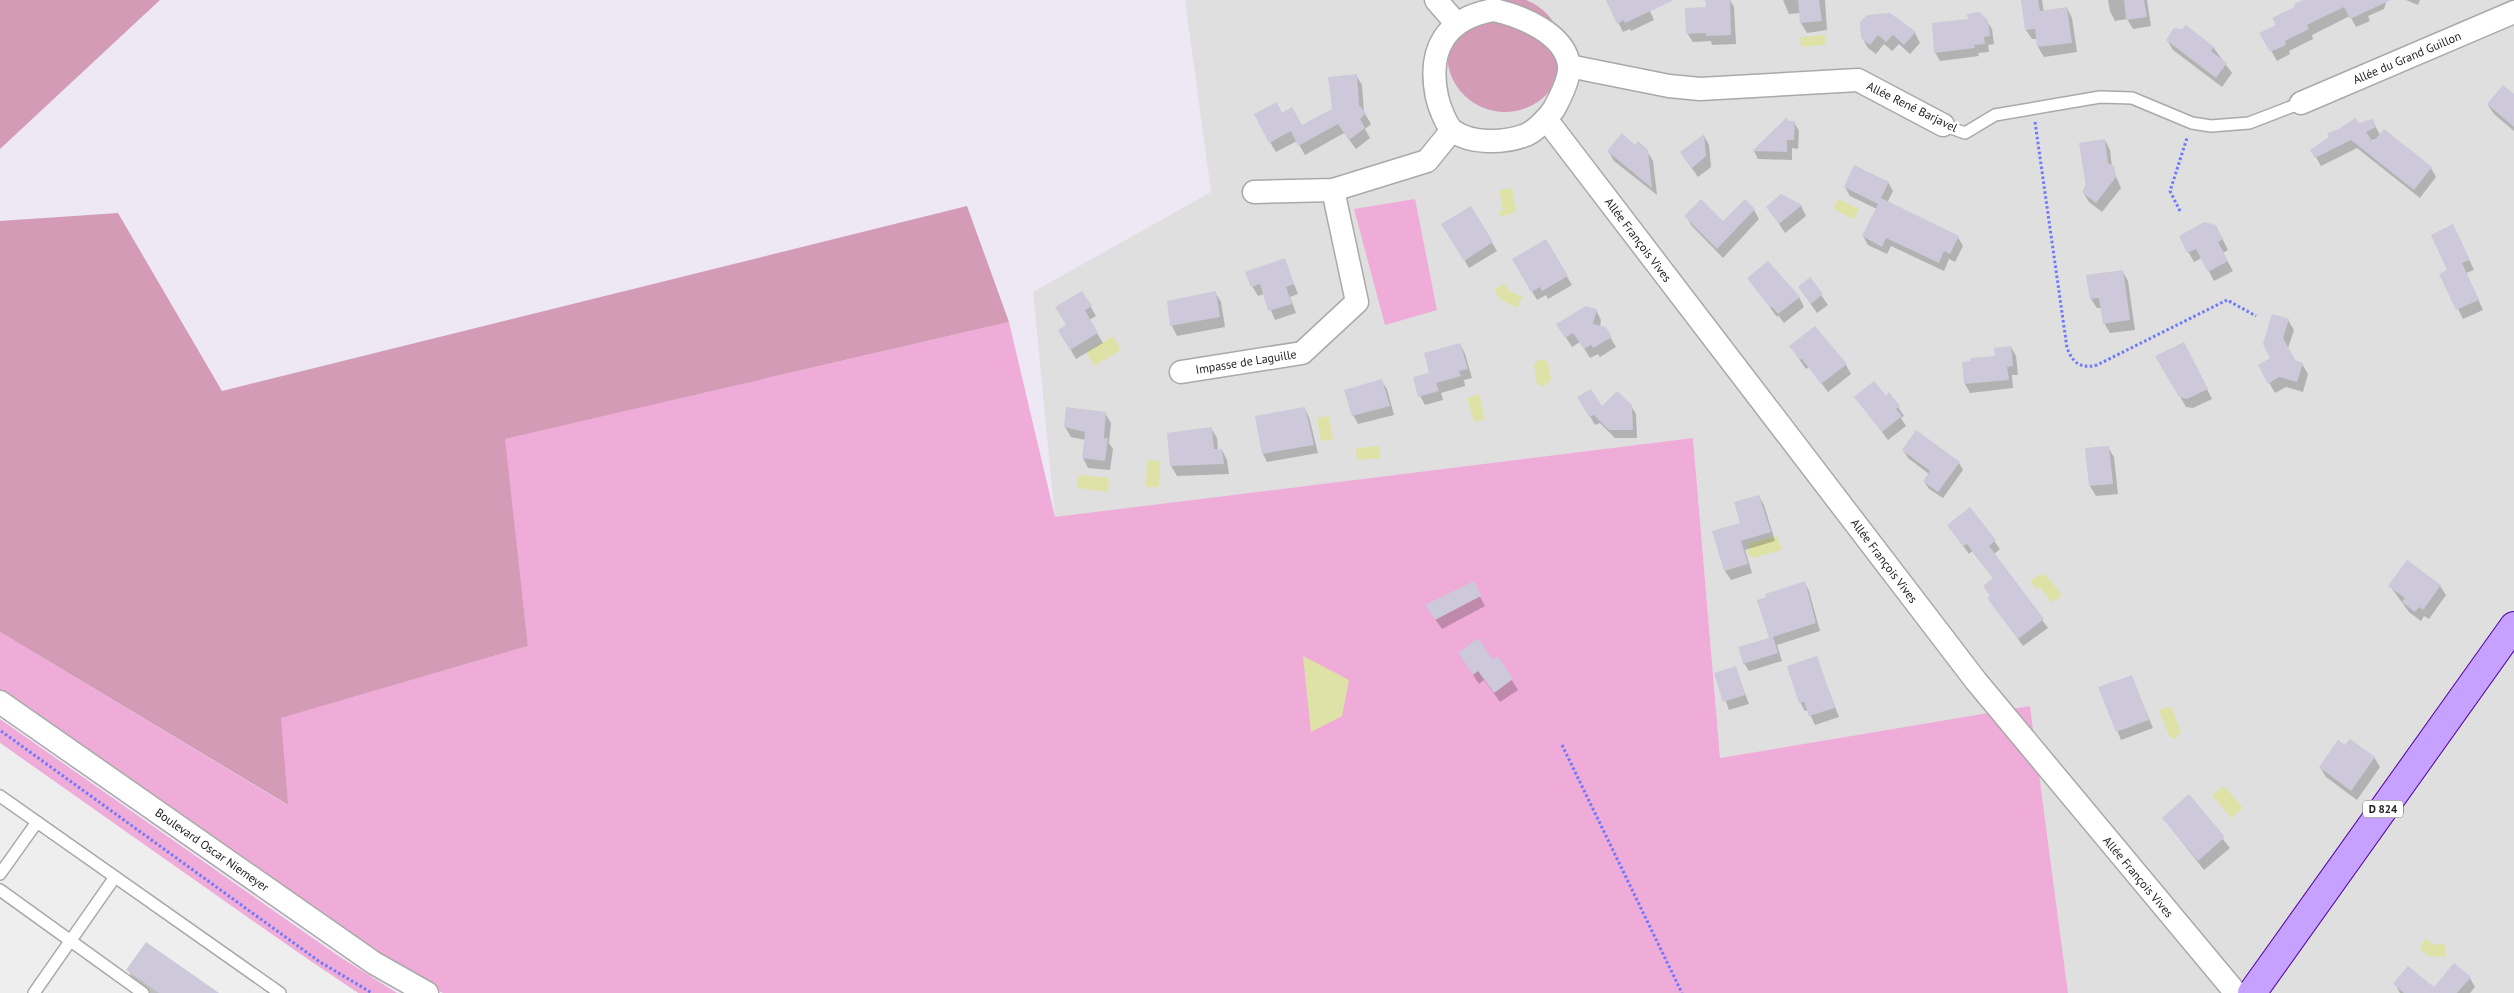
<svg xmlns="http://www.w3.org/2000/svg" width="2514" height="993" font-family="'PT Sans',sans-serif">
<rect width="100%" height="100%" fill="#ede8f3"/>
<!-- residential -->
<polygon fill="#dfdfe0" points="1185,0 2514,0 2514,993 2068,993 2030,706 1720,758 1693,438 1055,518 1033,292 1211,192"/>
<!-- grass -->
<g fill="#efacd8">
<polygon points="1415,199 1437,310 1385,325 1354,209"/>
<polygon points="1009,322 1055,517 1693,438 1720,758 2030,706 2068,993 443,993 405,972 0,691 0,632 287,805 280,718 528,646 504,439"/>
<polygon points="0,719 337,955 397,993 358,993 320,968 0,743"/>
</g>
<!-- forest -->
<g fill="#d49bb6">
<circle cx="1505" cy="54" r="58"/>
<polygon points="0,0 160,0 0,149"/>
<polygon points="967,206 1009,322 505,439 528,646 281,718 288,805 0,632 0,221 118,213 222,391"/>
</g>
<!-- parking -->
<polygon fill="#eee" points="0,743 247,918 358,993 0,993"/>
<!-- water -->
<g fill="#dfe2a7">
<polygon points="1825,35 1826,45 1801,47 1800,37"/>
<polygon points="1512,188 1516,212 1500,217 1499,211 1503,210 1499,190"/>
<polygon points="1838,199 1859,209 1854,219 1833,209"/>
<polygon points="1504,283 1509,291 1523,297 1517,308 1500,299 1494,290"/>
<polygon points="1113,336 1121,350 1094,366 1086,352"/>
<polygon points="1540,359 1548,362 1551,379 1544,387 1537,384 1534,365"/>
<polygon points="1479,394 1485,419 1474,422 1467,398"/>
<polygon points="1329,416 1333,440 1321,441 1317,418"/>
<polygon points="1379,446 1381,458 1357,460 1356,448"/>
<polygon points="1147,460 1160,461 1159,487 1146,487"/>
<polygon points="1080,475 1109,478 1108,492 1078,488 1077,481"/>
<polygon points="1777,536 1782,550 1753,558 1746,552 1750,547 1748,544"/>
<polygon points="2040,574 2042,576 2045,574 2062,595 2052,603 2040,587 2036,589 2030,581"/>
<polygon points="1303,656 1349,680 1342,716 1311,732"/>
<polygon points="2171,706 2181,732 2175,739 2169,736 2159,710"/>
<polygon points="2224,786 2243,808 2231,818 2212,795"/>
<polygon points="2426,939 2433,944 2446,945 2445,957 2428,956 2420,949 2422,943"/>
</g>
<!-- shadow -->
<g fill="#0003" fill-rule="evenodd">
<polygon points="1607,0 1645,0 1654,20 1631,31 1630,29 1623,32"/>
<polygon points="1707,0 1730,0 1734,7 1736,44 1712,45 1711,41 1693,42 1687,33 1707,8"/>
<polygon points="1783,0 1825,0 1827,30 1807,33 1801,23 1800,13 1789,14"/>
<polygon points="2022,0 2042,0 2044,12 2067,8 2072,18 2077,52 2044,57 2038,47 2037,39 2032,39 2026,30"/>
<polygon points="2108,0 2147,0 2151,26 2133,29 2127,19 2115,21 2110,11"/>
<polygon points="2305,0 2387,0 2384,9 2368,16 2370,21 2356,27 2350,16 2312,35 2313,39 2289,51 2290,54 2277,61 2261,33 2277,26"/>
<polygon points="2406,0 2420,0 2418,5"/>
<polygon points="1987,21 1992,29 1994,44 1988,45 1989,52 1978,53 1979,56 1940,61 1935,52"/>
<polygon points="1861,23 1915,33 1920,43 1910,54 1899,44 1892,51 1884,44 1876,54 1868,48 1862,37"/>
<polygon points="2167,40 2213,47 2232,73 2222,87 2173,50"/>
<polygon points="1356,75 1362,85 1364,112 1371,124 1365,129 1370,138 1356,149 1344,133 1305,155 1297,141 1276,152 1270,142 1283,114 1301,127 1333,110"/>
<polygon points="2514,96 2514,131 2494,114 2488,105"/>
<polygon points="1787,119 1788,122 1794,122 1799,131 1798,149 1792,148 1792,160 1758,159 1754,151"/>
<path d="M2372 120 2380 135 2431 168 2436 177 2420 198 2357 148 2321 166 2312 150 2359 125ZM2378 138 2373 144 2371 141Z"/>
<polygon points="1704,136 1709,145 1711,167 1698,177 1681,153"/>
<polygon points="2105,140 2110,150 2112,167 2121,188 2102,212 2089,202 2083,192"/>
<polygon points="1635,146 1647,151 1653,161 1657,195 1614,161 1608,151"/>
<polygon points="1888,182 1893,191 1887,203 1958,237 1963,246 1955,262 1949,259 1944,271 1891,246 1887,254 1868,245 1863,236 1877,209 1850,196 1845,187"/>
<polygon points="1781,196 1801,206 1806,216 1785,233 1768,207"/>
<polygon points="1470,207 1497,251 1469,268 1443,224"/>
<polygon points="1754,210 1759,219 1723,258 1691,225 1686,216 1723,223"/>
<polygon points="2221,236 2228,250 2223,253 2233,271 2214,281 2202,258 2194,262 2180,237"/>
<polygon points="2458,236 2474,270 2466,273 2483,310 2463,319 2441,274 2449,271"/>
<polygon points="1545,240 1572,285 1548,299 1546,295 1537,300 1514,260"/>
<polygon points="1284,260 1298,294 1290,297 1296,313 1275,320 1264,294 1258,296 1252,286"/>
<polygon points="2122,271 2128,281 2135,330 2110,333 2104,323 2102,308 2097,308 2091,299"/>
<polygon points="1749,279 1799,297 1804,307 1784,323 1778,315 1777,317"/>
<polygon points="1810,279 1828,305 1817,313 1799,287"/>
<polygon points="1082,292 1096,316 1089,320 1103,343 1076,359 1059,330 1068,325"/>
<polygon points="1215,292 1221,302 1225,327 1177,336 1172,326 1168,302"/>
<polygon points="1596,310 1601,320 1600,327 1605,328 1616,347 1600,357 1598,354 1590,358 1580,342 1572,347 1558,325"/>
<polygon points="2288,320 2294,330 2288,348 2295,361 2302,364 2308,374 2303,392 2286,387 2275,393 2259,365 2271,358"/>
<polygon points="1460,344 1465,354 1472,378 1464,380 1465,386 1441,393 1443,400 1425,405 1420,396 1431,374"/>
<polygon points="1790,346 1846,365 1851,374 1828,392 1809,367 1806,369"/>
<polygon points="2011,347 2016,356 2018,375 2012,375 2013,388 1970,393 1965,384 1963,363 1996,357"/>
<polygon points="2189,353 2212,399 2193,408 2186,407 2157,356"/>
<polygon points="1381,380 1387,389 1394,415 1358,424 1353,415"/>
<polygon points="1889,394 1904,416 1901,418 1906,426 1888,440 1856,397 1885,397"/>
<polygon points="1579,397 1602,408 1631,406 1636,414 1637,438 1615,438 1600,423 1595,425"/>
<polygon points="1305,409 1309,417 1318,453 1267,462 1263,454 1257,417"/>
<polygon points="1105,413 1111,423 1109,443 1113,449 1110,470 1088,468 1083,458 1085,440 1071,437 1065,427"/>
<polygon points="1211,428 1217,438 1218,450 1222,450 1227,460 1229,474 1177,476 1171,466 1168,434"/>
<polygon points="2108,447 2114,457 2118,494 2096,496 2090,486 2086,449"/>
<polygon points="1903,450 1959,463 1963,470 1943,498 1929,489 1924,481 1929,474 1908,458"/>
<polygon points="1759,496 1764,505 1775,541 1745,550 1752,573 1731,580 1725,571 1741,524"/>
<polygon points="1970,508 2000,549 1994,554 2048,628 2023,646 1989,599 1994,579 1972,551 1969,554 1948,525"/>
<polygon points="1805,583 1809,591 1820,631 1777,645 1782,661 1749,671 1744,663 1771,639"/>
<polygon points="2390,586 2440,586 2446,595 2429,619 2424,616 2421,621 2409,612"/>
<polygon points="1477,591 1485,606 1442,629 1432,615"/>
<polygon points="1459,654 1493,662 1498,658 1518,690 1500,702 1484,680 1479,684"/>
<polygon points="1816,658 1839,717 1815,725 1808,710 1805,711 1800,702"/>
<polygon points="1735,667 1749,704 1729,710 1716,673"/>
<polygon points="2131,676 2153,728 2121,740 2100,688"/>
<polygon points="2346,747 2374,757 2380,767 2357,800 2326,777 2320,767"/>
<polygon points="2189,796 2230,848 2204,870 2163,818"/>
<polygon points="128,970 211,993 148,993 136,985"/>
<polygon points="2470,978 2475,987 2470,993 2400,993 2395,984 2434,989"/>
</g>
<!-- building -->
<g fill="#cdc8da">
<polygon points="1606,0 1674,0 1625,23 1624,20 1617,24"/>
<polygon points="1705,0 1730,0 1731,35 1706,36 1706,33 1686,34 1685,8 1706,7"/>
<polygon points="1798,0 1819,0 1822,21 1800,23"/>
<polygon points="2021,0 2038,0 2040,11 2067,7 2072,43 2037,47 2035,29 2025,30"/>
<polygon points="2124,0 2144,0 2147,17 2126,20"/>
<polygon points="2303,0 2391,0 2350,19 2344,7 2307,25 2309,29 2285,41 2286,45 2270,52 2259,33 2276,25 2272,18 2295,7 2294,4"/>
<polygon points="1979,12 1988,20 1990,36 1984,37 1985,44 1974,45 1975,48 1934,53 1932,23 1968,19 1967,14"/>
<polygon points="1890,13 1916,32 1904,45 1893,35 1886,42 1878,35 1870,45 1861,38 1860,22 1867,15"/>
<polygon points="2186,25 2214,47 2211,51 2227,63 2216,78 2166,40 2174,28 2182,29"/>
<polygon points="1357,74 1359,105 1366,113 1360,119 1365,128 1349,140 1338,124 1298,146 1291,131 1269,143 1254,114 1277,102 1282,113 1292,107 1302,125 1332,109 1328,77"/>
<polygon points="2503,85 2514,94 2514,127 2487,104"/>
<polygon points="1787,117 1787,121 1795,121 1794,140 1787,140 1787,152 1752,151"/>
<polygon points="2355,118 2359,123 2373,119 2376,127 2366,132 2373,142 2384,129 2432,167 2414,190 2351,140 2315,158 2310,150 2329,137 2327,133 2339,129"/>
<polygon points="1622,133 1635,145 1638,141 1648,150 1652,188 1607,151"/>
<polygon points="1704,134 1706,156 1692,168 1680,152"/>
<polygon points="2105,139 2108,163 2114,166 2116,177 2096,203 2082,192 2086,187 2079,143"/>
<polygon points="1854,165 1889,182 1881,198 1959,236 1950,254 1944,251 1939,263 1886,238 1882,247 1862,236 1878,204 1844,187"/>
<polygon points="1781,194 1802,205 1779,224 1766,207"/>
<polygon points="1701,199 1723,221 1745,199 1755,209 1717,249 1684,216"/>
<polygon points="1471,206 1493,242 1464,261 1441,224"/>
<polygon points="2204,222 2216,225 2223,239 2218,242 2228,261 2208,272 2196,249 2187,253 2179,236"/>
<polygon points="2453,224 2470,260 2462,263 2479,300 2456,310 2439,274 2447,270 2431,235"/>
<polygon points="1546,239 1568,276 1542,291 1540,287 1531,292 1512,259"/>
<polygon points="1285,258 1294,284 1286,287 1292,304 1268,311 1260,284 1251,287 1245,272"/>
<polygon points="1768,261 1800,297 1778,314 1772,307 1770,308 1747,278"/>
<polygon points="2123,270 2130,320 2103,324 2099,298 2090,299 2086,275"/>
<polygon points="1810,277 1823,294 1811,304 1798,287"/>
<polygon points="1082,291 1092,306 1085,310 1098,333 1070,350 1058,330 1066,325 1055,307"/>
<polygon points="1216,291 1220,317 1170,326 1167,301"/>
<polygon points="1586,306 1597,309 1593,324 1606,327 1612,337 1593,348 1591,345 1584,349 1573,333 1565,338 1556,324"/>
<polygon points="2272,314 2289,319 2283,338 2295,360 2303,363 2297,382 2279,377 2268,384 2258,365 2270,358 2263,344"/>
<polygon points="1815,326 1847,364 1821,384 1802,359 1800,360 1789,346"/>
<polygon points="2184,342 2208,389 2187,399 2179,397 2155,356"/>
<polygon points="1460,343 1468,369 1459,371 1461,376 1436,383 1439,391 1418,397 1413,377 1429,373 1424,353"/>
<polygon points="2011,346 2013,366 2007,367 2009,380 1964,384 1962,362 1971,361 1970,358 1995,356 1994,348"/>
<polygon points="1382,379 1390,406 1352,416 1344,390"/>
<polygon points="1874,381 1886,396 1889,392 1900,406 1896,409 1902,416 1882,432 1854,397"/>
<polygon points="1591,389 1602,406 1617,391 1632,405 1633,430 1609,430 1594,415 1589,417 1577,397"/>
<polygon points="1066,407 1106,412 1104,438 1108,438 1105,461 1082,458 1085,432 1064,427"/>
<polygon points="1305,407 1314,445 1262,454 1255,416"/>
<polygon points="1212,427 1214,449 1222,449 1224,464 1170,466 1167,433"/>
<polygon points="1916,430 1960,462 1938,492 1923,481 1930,471 1902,450"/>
<polygon points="2109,446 2113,484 2089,486 2085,448"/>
<polygon points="1759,495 1771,532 1741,541 1748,564 1724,571 1712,531 1740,523 1734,502"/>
<polygon points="1970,507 1996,540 1989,546 2044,619 2018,639 1987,598 1990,596 1983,586 1993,578 1967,544 1963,546 1947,525"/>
<polygon points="2407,560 2441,585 2423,610 2419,607 2415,612 2402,602 2405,598 2388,586"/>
<polygon points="1474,581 1481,596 1435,620 1425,605"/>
<polygon points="1805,581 1816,623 1773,637 1778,653 1743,664 1738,647 1769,638 1757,600 1766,597 1765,594"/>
<polygon points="1478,638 1493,660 1498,656 1513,679 1494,693 1478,671 1473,675 1458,653"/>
<polygon points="1817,656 1835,708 1809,716 1804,702 1799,703 1787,666"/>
<polygon points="1736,666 1745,695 1723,702 1714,673"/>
<polygon points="2132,675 2149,720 2116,732 2098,687"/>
<polygon points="2350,739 2375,757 2351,791 2319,767 2338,740 2345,745"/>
<polygon points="2189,794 2225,837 2198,861 2162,818"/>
<polygon points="146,942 219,993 159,993 126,970"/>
<polygon points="2454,963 2471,977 2457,993 2404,993 2393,984 2408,966 2434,987"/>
</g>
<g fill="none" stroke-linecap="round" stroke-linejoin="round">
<!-- service casing -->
<g stroke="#a9a9a9" stroke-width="14">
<g id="service">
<polyline points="1943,125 1965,133 1995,115 2100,97 2132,98 2192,123 2211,126 2249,123 2301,103"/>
<polyline points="0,796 280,993"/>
<polyline points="0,874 37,822"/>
<polyline points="0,890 143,993"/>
<polyline points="34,993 115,877"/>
</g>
</g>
<!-- minor casing -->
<g stroke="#a9a9a9" stroke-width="25">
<g id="minor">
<polyline points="1436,0 1456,23"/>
<path d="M1494 10C1521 16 1566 34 1569 66 1570 79 1560 98 1554 109 1548 118 1534 133 1523 136 1503 143 1471 144 1453 131 1446 125 1439 106 1437 97 1427 49 1446 18 1494 10Z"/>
<polyline points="1569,66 1669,86 1700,89 1858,80 1943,125"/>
<polyline points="2301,103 2514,12"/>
<polyline points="1546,119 1976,681 2236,993"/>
<polyline points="1254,192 1333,190 1427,161 1452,130"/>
<polyline points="1181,372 1302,353 1357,302 1333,190"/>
<polyline points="0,702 374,963 427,993"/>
</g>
</g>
<!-- primary casing -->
<g stroke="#4f00a0" stroke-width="30">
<polyline id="primary" points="2252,993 2514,626"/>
</g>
<!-- path -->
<g stroke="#6d77ff" stroke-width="3" stroke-dasharray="2.5 2.5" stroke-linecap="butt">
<path d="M2035 122 2067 348C2073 363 2080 369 2097 365L2227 300 2256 316"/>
<polyline points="2180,211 2170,191 2187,138"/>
<polyline points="1,731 320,962 372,993"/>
<polyline points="1562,745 1682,993"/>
</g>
<!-- service -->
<use href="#service" stroke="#fff" stroke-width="11"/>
<!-- minor -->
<use href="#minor" stroke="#fff" stroke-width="22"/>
<!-- primary -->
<use href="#primary" stroke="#c6a1ff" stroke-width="28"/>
</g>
<g text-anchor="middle" stroke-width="4.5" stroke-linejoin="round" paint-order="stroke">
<!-- shield labels -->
<rect fill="#fff" stroke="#646464" stroke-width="1" x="2363" y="800.5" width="40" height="17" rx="4"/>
<g font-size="11" font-weight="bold" fill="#222">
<text x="2383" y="813">D 824</text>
</g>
<!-- street labels -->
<g font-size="12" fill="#222" stroke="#fff">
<text transform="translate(2407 58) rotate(-23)" y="4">Allée du Grand Guillon</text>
<text transform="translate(1912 107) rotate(26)" y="4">Allée René Barjavel</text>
<text transform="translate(1638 240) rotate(53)" y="4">Allée François Vives</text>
<text transform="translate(1246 362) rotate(-9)" y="4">Impasse de Laguille</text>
<text transform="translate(1884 561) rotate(53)" y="4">Allée François Vives</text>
<text transform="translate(212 850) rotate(35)" y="4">Boulevard Oscar Niemeyer</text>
<text transform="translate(2138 877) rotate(50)" y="4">Allée François Vives</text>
</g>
</g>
</svg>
